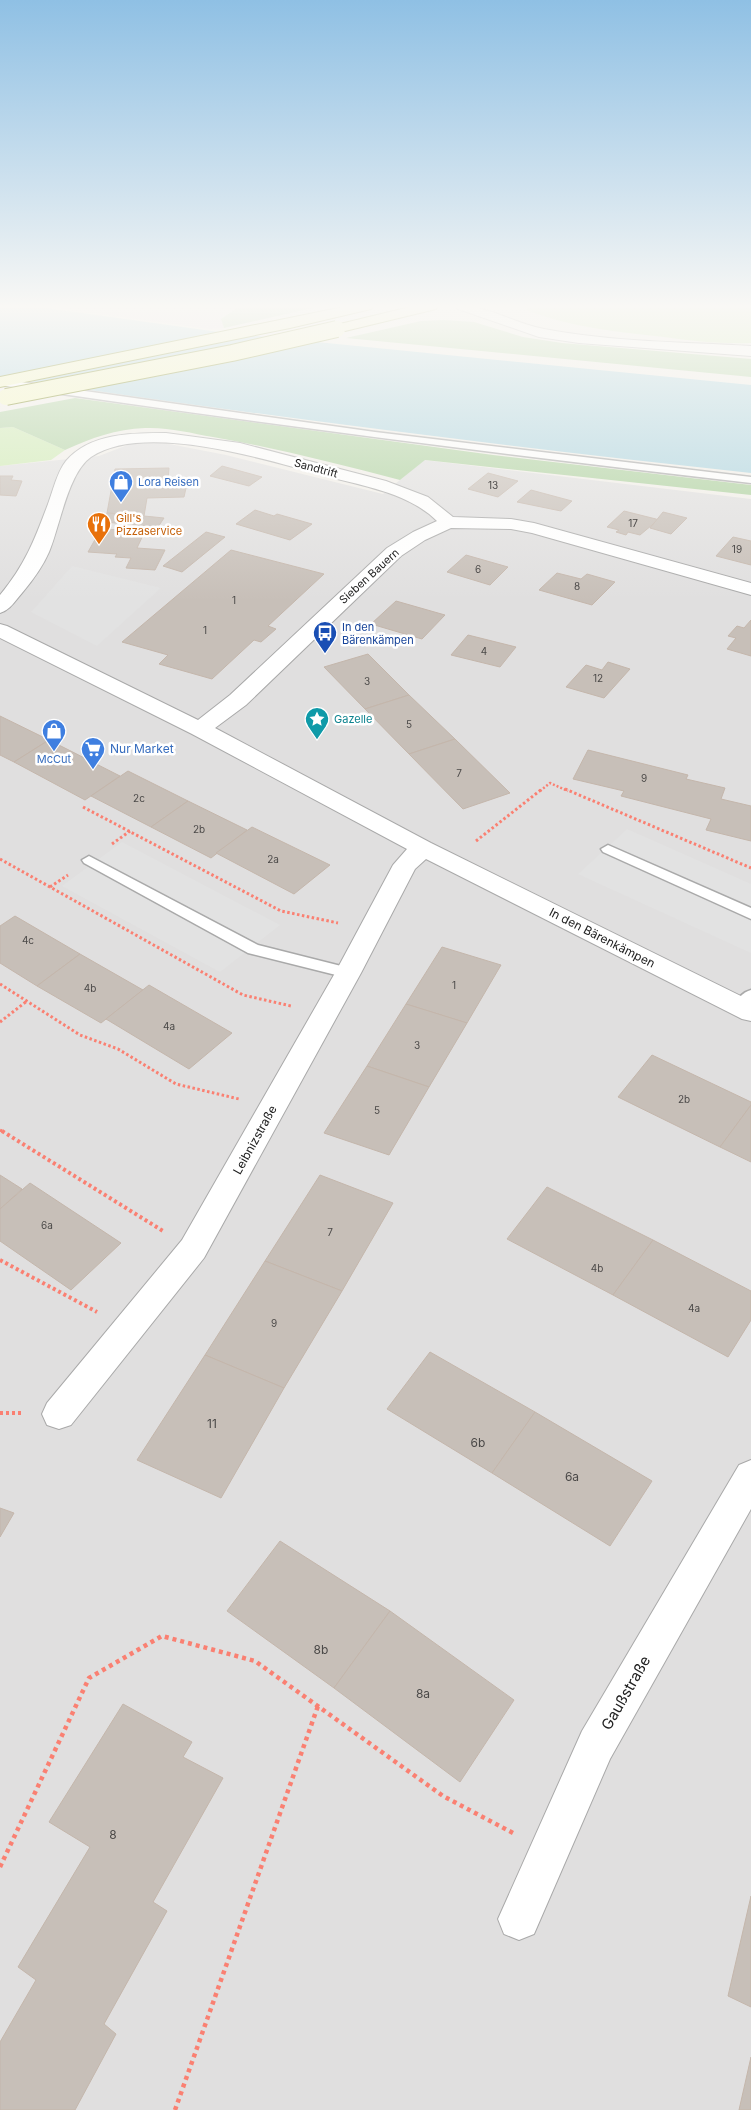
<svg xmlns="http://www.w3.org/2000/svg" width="751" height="2110" font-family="Inter,sans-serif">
<rect width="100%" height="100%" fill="#f2efe9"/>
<!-- residential -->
<polygon fill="#e0dfdf" points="159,442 226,455 383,494 424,460 751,499 751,2110 0,2110 0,466 99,456 130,444"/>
<!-- industrial -->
<polygon fill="#ebdbe8" points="43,306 246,306 237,308 221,318 224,328 209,329"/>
<!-- grass -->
<g fill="#cdebb0">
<path d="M529 306H751V343C722 344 692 341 664 337 616 332 570 327 526 310Z"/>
<polygon points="13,427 65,450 51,460 0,466 0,428"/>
</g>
<!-- forest -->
<g fill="#add19e">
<polygon points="246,306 322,306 224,328 221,319 237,308"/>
<polygon points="444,320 474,322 523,337 562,343 751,359 751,377 346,338 421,321"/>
<path d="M75 398 493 455 751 485V495L425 460 400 480C338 464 276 448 213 437 191 433 168 427 145 428 116 429 91 438 65 450L13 427 0 428V412Z"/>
</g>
<!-- parking -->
<g fill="#e2e2e2">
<polygon points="72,566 161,588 97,646 31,612"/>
<polygon points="627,829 751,884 751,953 578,874"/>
<polygon points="122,842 280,925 220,972 62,886"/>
</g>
<!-- water -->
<path fill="#aad3df" d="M0 306H31L226 333 751 385V473C500 446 250 414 0 377Z"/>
<!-- building -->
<g fill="#c7bfb8" stroke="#c4b6ab">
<polygon points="222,466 262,477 249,486 210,476"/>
<polygon points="169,468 168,480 158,480 157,488 186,488 184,497 147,498 144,516 107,513 115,469"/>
<polygon points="488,473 518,481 498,497 468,489"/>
<polygon points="0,476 13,476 11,480 22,481 16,496 0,495"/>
<polygon points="531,490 572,501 561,511 517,502"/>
<polygon points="255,510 274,516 277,514 312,524 290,540 236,524"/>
<polygon points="624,511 656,519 658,520 640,535 628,532 626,535 616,532 619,530 607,527"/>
<polygon points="663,512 687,518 671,534 650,528"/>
<polygon points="107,513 144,516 164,518 158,527 104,522"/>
<polygon points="101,529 145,531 137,548 165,550 155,570 126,568 131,558 115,557 117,554 88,552"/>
<polygon points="206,532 225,537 182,572 163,566"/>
<polygon points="733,537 751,541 751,565 716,556"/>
<polygon points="231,550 324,574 268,626 276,629 261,642 254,640 212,679 159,664 168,655 122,642"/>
<polygon points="466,555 508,567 490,585 447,572"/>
<polygon points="557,573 581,579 587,574 615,582 592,605 539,590"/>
<polygon points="396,601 445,615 422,639 371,624"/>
<polygon points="751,620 751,656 727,649 736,638 728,636 737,626 744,628"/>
<polygon points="468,635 516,647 500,667 451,655"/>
<polygon points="368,654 409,695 365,709 324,667"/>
<polygon points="608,662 630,669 604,698 566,687 586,665 602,670"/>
<polygon points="409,695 455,739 409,754 365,709"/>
<polygon points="0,716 49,740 14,762 0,755"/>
<polygon points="455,739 510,793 463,809 409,754"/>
<polygon points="49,740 120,776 85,800 14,762"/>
<polygon points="588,750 688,775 686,779 725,788 721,799 751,806 751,841 706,830 711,819 621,796 624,791 573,779"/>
<polygon points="128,771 188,801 151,827 91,796"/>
<polygon points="188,801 247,830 211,858 151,827"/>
<polygon points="252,827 330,865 294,894 216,853"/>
<polygon points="15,916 80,954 37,986 0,963 0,926"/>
<polygon points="442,947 501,965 467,1023 406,1004"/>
<polygon points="80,954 143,990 101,1023 37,986"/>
<polygon points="149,985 232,1033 189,1069 106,1019"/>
<polygon points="406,1004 467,1023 429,1087 367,1066"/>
<polygon points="652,1055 751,1102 751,1105 720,1147 618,1097"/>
<polygon points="367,1066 429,1087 389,1155 324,1133"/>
<polygon points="751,1105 751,1162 720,1147"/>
<polygon points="0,1175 22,1189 0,1209"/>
<polygon points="320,1175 393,1203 342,1291 265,1261"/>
<polygon points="30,1183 121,1243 71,1290 0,1241 0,1209"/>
<polygon points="547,1187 653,1240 613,1295 507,1239"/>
<polygon points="653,1240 751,1291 751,1320 728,1357 613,1295"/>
<polygon points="265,1261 342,1291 284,1388 205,1355"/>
<polygon points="430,1352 535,1412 492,1473 387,1409"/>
<polygon points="205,1355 284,1388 221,1498 137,1460"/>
<polygon points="535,1412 652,1481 610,1546 492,1473"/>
<polygon points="0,1508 14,1513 0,1537"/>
<polygon points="280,1541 390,1611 334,1688 227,1611"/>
<polygon points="390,1611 514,1700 460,1782 334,1688"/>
<polygon points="123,1704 192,1742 183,1757 223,1778 153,1902 167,1911 104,2024 116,2034 75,2110 0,2110 0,2042 36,1980 18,1967 90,1847 49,1822"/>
<polygon points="751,1896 751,2007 728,1996"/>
<polygon points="751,2057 751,2110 739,2110"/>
</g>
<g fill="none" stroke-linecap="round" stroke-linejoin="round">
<!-- lane casing -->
<g stroke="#a9a9a9" stroke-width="3">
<g id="lane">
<path d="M0 379 375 432 751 477V483C500 454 250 422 0 385Z"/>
<polygon points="608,845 751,908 751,919 603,852 601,849"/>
<polygon points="89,856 258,945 353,969 356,973 353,977 348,978 248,953 84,863 82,860"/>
<path d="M751 990V1005L746 1011H734L732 1007C736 1000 743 992 751 990Z"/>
</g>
</g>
<!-- street casing -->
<g stroke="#a9a9a9" stroke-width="2">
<g id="street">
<path d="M456 306C492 306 512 323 544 329 612 342 683 342 751 346V356L579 343 539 337 458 309Z"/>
<path d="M166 433 240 443 386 481 428 497 453 517 511 519 534 523 751 583V595L532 533 511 529 451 528 425 540 401 556 246 705 215 728 431 843 751 1001V1021L742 1019 426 859 415 869 361 973 204 1258 71 1425 59 1429 47 1425 42 1414 47 1403 182 1240 335 973 393 865 407 849 192 734 0 638V624L7 626 198 720 230 695 387 548 413 532 437 521C409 493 363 486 326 476 268 460 144 421 91 457 68 473 60 526 49 552 42 568 32 581 22 593 15 601 10 610 0 613V595C25 565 35 539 48 504 53 491 57 472 66 461 90 433 132 433 166 433Z"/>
<polygon points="751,1460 751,1509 610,1759 534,1934 519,1940 504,1934 498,1919 582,1731 739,1465"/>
</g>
</g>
<!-- secondary casing -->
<g stroke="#707d05" stroke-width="2">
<g id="secondary">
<polygon points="348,306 373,306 371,309 290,328 0,387 0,377"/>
<polygon points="414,306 438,306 436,309 345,331 338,327 340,324"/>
</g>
</g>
<!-- path-far3 -->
<polyline stroke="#fa8072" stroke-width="2.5" stroke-dasharray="2 2" stroke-linecap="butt" points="540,791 550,783 568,791"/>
<!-- path-far2 -->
<g stroke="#fa8072" stroke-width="3" stroke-dasharray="2.5 2.5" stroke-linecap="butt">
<polyline points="565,789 751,868"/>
<polyline points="83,807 281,911 338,923"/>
<polyline points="476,841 542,789"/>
<polyline points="112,844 130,831"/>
<polyline points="0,859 243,995 291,1006"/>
<polyline points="50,887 68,875"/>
<polyline points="0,984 80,1035 118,1049 176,1084 239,1099"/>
<polyline points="0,1022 27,1001"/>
<polyline points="0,1130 4,1132"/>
</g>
<!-- path-far1 -->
<g stroke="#fa8072" stroke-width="4" stroke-dasharray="3 3" stroke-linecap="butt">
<polyline points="2,1131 163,1231"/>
<polyline points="0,1260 97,1312"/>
<polyline points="0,1413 24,1413"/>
</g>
<!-- path -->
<g stroke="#fa8072" stroke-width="4.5" stroke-dasharray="4 4" stroke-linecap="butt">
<polyline points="0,1867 89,1678 162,1636 255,1661 443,1796 513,1833"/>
<polyline points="175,2110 318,1706"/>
</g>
<!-- lane -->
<use href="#lane" fill="#fff" fill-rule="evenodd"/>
<!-- street -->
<use href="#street" fill="#fff" fill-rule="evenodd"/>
<!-- secondary -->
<use href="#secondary" fill="#f7fabf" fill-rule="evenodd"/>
<!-- secondary-bridge casing -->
<g stroke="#707d05" stroke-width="18" stroke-linecap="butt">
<polyline id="secondary-bridge" points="6,397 232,353 337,329"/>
</g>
<!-- secondary-bridge -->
<use href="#secondary-bridge" stroke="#f7fabf" stroke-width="16"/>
</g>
<!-- sky -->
<linearGradient id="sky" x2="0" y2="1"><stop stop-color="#8fc0e4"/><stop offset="0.51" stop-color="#f9f8f5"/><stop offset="1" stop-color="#f9f8f5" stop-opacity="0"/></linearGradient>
<rect width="751" height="601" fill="url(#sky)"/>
<!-- icons -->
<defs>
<g id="shop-pin" transform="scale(1.25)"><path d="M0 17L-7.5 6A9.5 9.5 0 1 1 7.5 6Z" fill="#3f7fe0" stroke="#fff"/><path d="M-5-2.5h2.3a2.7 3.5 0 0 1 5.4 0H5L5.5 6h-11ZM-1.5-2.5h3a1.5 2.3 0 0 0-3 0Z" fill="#fff"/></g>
<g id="restaurant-pin" transform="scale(1.25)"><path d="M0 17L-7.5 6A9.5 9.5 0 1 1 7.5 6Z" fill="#e8710a" stroke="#fff"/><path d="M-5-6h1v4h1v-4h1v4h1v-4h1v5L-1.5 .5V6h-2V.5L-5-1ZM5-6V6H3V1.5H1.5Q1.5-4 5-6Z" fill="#fff"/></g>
<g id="bus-pin" transform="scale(1.25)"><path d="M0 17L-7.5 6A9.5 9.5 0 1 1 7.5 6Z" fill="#1a4fb4" stroke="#fff"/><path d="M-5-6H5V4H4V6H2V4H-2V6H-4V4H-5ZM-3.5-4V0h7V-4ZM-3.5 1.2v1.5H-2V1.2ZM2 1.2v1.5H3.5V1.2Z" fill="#fff"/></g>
<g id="sight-pin" transform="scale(1.25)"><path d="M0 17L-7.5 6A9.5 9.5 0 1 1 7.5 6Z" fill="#0f9aa8" stroke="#fff"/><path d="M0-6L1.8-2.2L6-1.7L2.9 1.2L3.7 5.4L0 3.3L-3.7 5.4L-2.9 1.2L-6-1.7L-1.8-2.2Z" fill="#fff"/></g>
<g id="supermarket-pin" transform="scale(1.25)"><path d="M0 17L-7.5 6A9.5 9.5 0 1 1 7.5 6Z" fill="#3f7fe0" stroke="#fff"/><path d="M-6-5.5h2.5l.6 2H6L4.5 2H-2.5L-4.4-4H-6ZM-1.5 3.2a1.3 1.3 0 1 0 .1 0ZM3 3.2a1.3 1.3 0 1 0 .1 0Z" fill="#fff"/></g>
</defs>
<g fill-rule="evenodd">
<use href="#shop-pin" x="121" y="482"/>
<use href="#restaurant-pin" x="99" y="524"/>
<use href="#bus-pin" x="325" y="633"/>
<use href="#sight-pin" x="317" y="719"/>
<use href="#shop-pin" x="54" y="731"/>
<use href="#supermarket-pin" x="93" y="749"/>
</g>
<g text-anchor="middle" stroke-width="5" stroke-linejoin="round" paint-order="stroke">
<!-- number labels -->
<g font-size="10" fill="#4b4948">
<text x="493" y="489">13</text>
<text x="633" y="527">17</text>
<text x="737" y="553">19</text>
<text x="478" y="573">6</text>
<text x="577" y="590">8</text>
<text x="234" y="604">1</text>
<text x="205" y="634">1</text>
<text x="484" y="655">4</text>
<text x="598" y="682">12</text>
<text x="367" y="685">3</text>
<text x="409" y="728">5</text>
<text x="459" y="777">7</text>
<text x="644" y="782">9</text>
<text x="139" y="802">2c</text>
<text x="199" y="833">2b</text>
<text x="273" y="863">2a</text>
<text x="28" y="944">4c</text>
<text x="454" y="989">1</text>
<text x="90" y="992">4b</text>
<text x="169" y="1030">4a</text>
<text x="417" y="1049">3</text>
<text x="684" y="1103">2b</text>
<text x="377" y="1114">5</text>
<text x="47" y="1229">6a</text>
<text x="330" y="1236">7</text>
<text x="597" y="1272">4b</text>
<text x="694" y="1312">4a</text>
<text x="274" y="1327">9</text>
</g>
<!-- far-street labels -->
<g font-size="11" fill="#222" stroke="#fff">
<text transform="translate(316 468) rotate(15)" y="4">Sandtrift</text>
<text transform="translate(369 576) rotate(-42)" y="4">Sieben Bauern</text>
</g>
<!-- far-shop labels -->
<g font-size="11" fill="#366cbe" stroke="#fff" text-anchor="start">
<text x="138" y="486">Lora Reisen</text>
<text x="54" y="763" text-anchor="middle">McCut</text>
</g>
<!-- far-food labels -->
<g font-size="11" fill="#c56008" stroke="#fff" text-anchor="start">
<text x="116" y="522">Gill's<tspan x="116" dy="13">Pizzaservice</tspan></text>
</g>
<!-- far-transit labels -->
<g font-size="11" fill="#164399" stroke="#fff" text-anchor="start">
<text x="342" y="631">In den<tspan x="342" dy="13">Bärenkämpen</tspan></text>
</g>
<!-- far-culture labels -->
<g font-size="11" fill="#0d838f" stroke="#fff" text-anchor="start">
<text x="334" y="723">Gazelle</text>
</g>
<!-- shop labels -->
<g font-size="12" fill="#366cbe" stroke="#fff" text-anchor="start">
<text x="110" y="753">Nur Market</text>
</g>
<!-- street labels -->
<g font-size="12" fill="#222" stroke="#fff">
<text transform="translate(602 938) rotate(27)" y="4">In den Bärenkämpen</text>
<text transform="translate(255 1140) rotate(-61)" y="4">Leibnizstraße</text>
</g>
<!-- near-number labels -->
<g font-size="12" fill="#4b4948">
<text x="212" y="1428">11</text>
<text x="478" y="1447">6b</text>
<text x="572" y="1481">6a</text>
<text x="321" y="1654">8b</text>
<text x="423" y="1698">8a</text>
<text x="113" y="1839">8</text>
</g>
<!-- near-street labels -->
<g font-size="15" fill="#222" stroke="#fff">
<text transform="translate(626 1693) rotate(-60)" y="5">Gaußstraße</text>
</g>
</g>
</svg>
